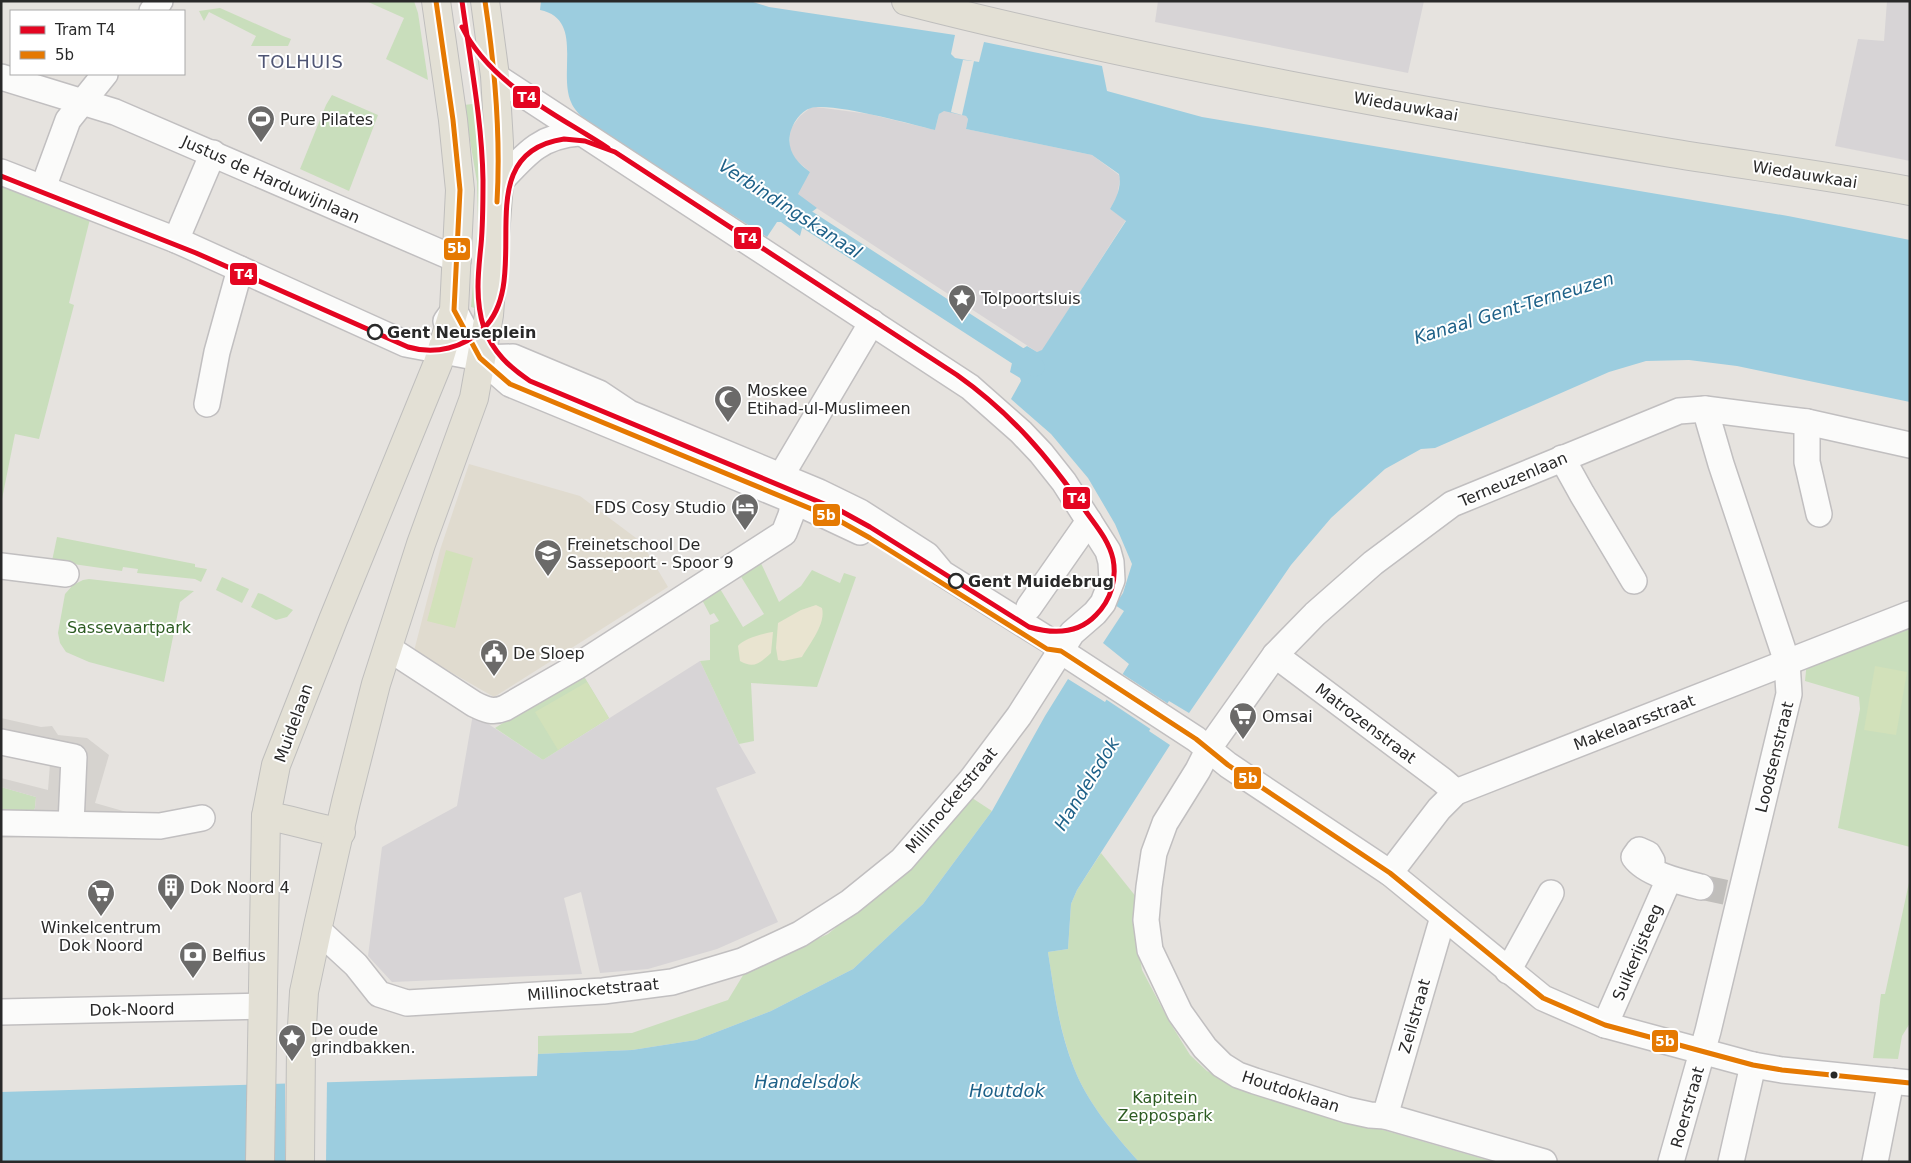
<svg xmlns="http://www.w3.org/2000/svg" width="1911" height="1163" font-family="'DejaVu Sans',sans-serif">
<rect width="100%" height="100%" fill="#e6e3df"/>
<!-- industrial -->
<g fill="#d7d4d6">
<polygon points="1158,1 1424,1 1408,73 1155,22"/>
<polygon points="1887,1 1910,1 1910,161 1835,146 1858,39 1884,41"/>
<polygon points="816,107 869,114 935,130 939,114 944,110 966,116 968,119 966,129 1092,155 1119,175 1120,179 1117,197 1110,209 1126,220 1042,351 1037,352 798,196 798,192 810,172 796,160 790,151 790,134 791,128 800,116 810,108"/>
<polygon points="700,661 739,744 756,773 716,788 778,922 717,949 648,969 600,973 581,892 564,898 582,974 392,982 368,956 382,847 457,806 473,714 543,760"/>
</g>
<!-- education -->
<polygon fill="#e0dbcf" points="469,464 580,496 648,547 646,550 668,587 494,697 414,651 440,550"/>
<!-- green -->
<g fill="#c9debc">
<polygon points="366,1 414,1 418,13 428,80 386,59 404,18"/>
<polygon points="220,8 283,36 291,39 288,46 251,46 256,36 209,12 204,21 199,11"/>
<polygon points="332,95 378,115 349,191 300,169 326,105"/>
<polygon points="481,103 485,183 478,309 471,307 478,224 477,182 464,105"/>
<polygon points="1,184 90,219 69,303 74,305 39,439 15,434 1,504"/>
<polygon points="57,537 195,564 195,567 207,569 201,582 195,579 137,573 138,569 123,567 122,571 52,561"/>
<polygon points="760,561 779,602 801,586 812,570 840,583 844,573 856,577 817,687 751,683 754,741 739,744 700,661 710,660 710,625 719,621 714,613 710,615 701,598 719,587 743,627 764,614 740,575"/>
<polygon points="222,577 249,589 242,603 216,590"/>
<polygon points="89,579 194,591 180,602 164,682 89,662 66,652 60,643 58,633 65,594 73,585 83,580"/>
<polygon points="258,593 262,594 293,610 287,617 276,620 251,607"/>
<polygon points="1910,625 1910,847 1838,828 1860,709 1859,697 1805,681 1807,661"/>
<polygon points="582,673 609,718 543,760 495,728"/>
<polygon points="1,787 36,797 35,808 32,813 1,813"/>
<polygon points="966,794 992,811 923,904 853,969 771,1011 696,1040 632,1050 538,1054 538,1036 632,1033 728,1000 745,972 828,934 895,878"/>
<path d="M1101 853 1137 898 1136 935 1142 970 1169 1021 1190 1055 1207 1071 1248 1091 1494 1162H1139C1115 1135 1087 1102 1074 1068 1059 1030 1054 991 1048 952L1068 949 1071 904 1077 890Z"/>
<polygon points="1910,878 1910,1023 1902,1036 1898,1059 1873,1058 1881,994 1885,994"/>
</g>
<!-- sand -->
<g fill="#e9e4d0">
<path d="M816 605 822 608C826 624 810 643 802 657L783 661 778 660 776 648 778 623 801 610Z"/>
<path d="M773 632 771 653C760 663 754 669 740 661L738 646C743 639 764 633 773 632Z"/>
</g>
<!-- pitch -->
<g fill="#d2e1ba">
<polygon points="446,550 473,558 455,628 427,621"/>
<polygon points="1875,666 1907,672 1896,735 1864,730"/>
<polygon points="587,682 609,718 558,750 535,712"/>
</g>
<!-- plaza -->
<polygon fill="#d6d3cf" points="1,718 41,727 52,726 58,735 87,738 109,755 95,803 158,821 163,832 1,838 1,813 32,813 35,808 36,797 1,787 1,778 48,790 50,764 1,752"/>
<!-- water -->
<path fill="#9ccddf" d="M541 1H750L769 7 955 35 951 54 955 58 979 62 984 42 1102 66 1107 91 1202 117 1788 216 1910 240V402L1737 366 1689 360 1646 361 1609 372 1435 448 1421 449 1385 469 1331 518 1291 565 1189 713 1169 701 1149 731 1170 745 1077 890 1071 904 1068 949 1048 952C1054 991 1059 1031 1074 1068 1087 1102 1115 1135 1139 1162H1V1092L537 1076 538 1054 632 1050 696 1040 771 1011 853 969 923 904 992 811 1045 716 1068 679 1105 702 1129 664 1103 643 1124 611 1115 605 1123 593 1132 564 1115 524 1088 478 1051 434 1011 399 1021 381 1020 378 1010 372 1014 354 1027 346 1037 352 1042 350 1126 221 1110 209C1116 199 1122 187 1119 174L1092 155 966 129 968 119 966 116 944 111 939 114 935 130C911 124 832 102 811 108 800 111 792 124 790 134 787 152 797 162 810 172L798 194 817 208 805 217 800 236 781 222H777L767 237 588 123C582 117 574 110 571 102 558 72 584 19 540 10Z"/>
<!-- pier -->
<g fill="#e6e3df">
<polygon points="963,60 974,61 962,115 951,112"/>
<polygon points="1121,673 1170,705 1152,730 1104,698"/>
<polygon points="327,1080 326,1162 285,1162 285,1082"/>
</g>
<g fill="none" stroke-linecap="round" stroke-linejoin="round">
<!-- canal -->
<polyline stroke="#9ccddf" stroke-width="19" points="783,204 1035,367"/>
<!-- minor-tunnel -->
<polyline stroke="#c0bebb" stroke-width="25" stroke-dasharray="25 12" stroke-linecap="butt" points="1701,887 1729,893"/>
<!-- minor casing -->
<g stroke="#c1bfc0" stroke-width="28">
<g id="minor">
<polyline points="152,11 160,1"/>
<polyline points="1,77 115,112 458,260"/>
<polyline points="1,172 176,240 406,344 480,358 513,357 599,393 629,413 819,492 860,512 927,555 942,573 1052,642 1061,651 1196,739 1228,765 1390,873 1543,998 1605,1025 1753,1065 1782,1070 1910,1083"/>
<path d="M499 183C525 155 539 136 579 133"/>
<polyline points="43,188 68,120 105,74"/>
<polyline points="176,240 213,153"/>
<polyline points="446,321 454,310 480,358 510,384 794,501 860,532"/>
<polyline points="207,404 217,352 240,269"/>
<polyline points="1807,422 1807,462 1819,514"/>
<polyline points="1562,458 1582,494 1634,581"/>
<polyline points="776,491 781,476 872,322"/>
<polyline points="1,566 66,574"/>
<polyline points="1029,607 1089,521"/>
<path d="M388 648 474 704C486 710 493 713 505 708L576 667 784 533 791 515 794 501"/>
<polyline points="1275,655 1442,780 1456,792"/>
<polyline points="1,742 74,757 71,824"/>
<polyline points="1,823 160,826 202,818"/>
<path d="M1650 868 1652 861 1648 854 1639 850 1634 857C1646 874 1681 882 1701 887"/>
<polyline points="1390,873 1439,809 1456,792 1910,614"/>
<polyline points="318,930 356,965 379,994 407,1003 603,991 672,982 742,961 800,934 850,902 902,860 971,780 1019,716 1072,633 1095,613 1103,603 1112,580 1111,562 1108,551 1064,482 1041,453 1021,432 970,387 495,76"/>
<polyline points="1508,971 1551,893"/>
<polyline points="1,1012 262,1006"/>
<polyline points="1605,1025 1669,879"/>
<polyline points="1385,1116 1443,917"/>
<polyline points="1544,1162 1385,1116 1370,1115 1347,1110 1255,1081 1238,1075 1222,1065 1205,1048 1180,1013 1150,950 1146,920 1149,887 1154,853 1165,823 1198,770 1209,748 1275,655 1315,614 1373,563 1452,504 1679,411 1705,409 1807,422 1910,445"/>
<polyline points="1671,1162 1708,1031 1789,694 1787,662 1721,464 1705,409"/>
<polyline points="1731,1162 1753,1065"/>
<polyline points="1875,1162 1891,1081"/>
</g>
</g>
<!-- major casing -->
<g stroke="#bfbebd" stroke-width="30">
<g id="major">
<path d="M906 1C1158 65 1415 110 1671 153 1751 166 1831 176 1910 191"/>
<path d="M266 816C292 819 315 829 341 832"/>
<polyline points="260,1162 266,816 276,765 333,620 438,363 454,310 460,190 453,120 436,1"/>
<polyline points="300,1162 301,1044 304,992 318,926 346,802 376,684 421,544 474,398 489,315 499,183 499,143 495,76 485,1"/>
</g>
</g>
<!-- minor -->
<use href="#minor" stroke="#fbfbfa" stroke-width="25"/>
<!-- major -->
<use href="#major" stroke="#e3e0d5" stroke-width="28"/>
<!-- bus-1 casing -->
<g stroke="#fff" stroke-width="9">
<g id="bus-1">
<polyline points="436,1 453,120 460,190 454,310 480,358 510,384 838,520 870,538 1047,649 1061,651 1196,739 1228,765 1390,873 1543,998 1605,1025 1753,1065 1782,1070 1910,1083"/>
<path d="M485 1C495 68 501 134 497 202"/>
</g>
</g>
<!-- bus-1 -->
<use href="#bus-1" stroke="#e57902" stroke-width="5"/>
<!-- tram-1 casing -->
<g stroke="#fff" stroke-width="9">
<g id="tram-1">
<path d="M462 1C470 60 482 120 483 180 483 201 483 224 481 245 478 273 475 301 484 328"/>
<path d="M462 27C491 85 556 114 608 148"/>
<path d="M564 139 585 141 615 152 957 375C1012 414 1049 458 1087 513 1097 527 1109 541 1113 559 1117 579 1111 600 1096 615 1078 634 1053 634 1029 627L870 527 841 511 530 381C509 367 493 352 484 328 536 276 464 154 564 139Z"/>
<path d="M1 176 196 253 408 347C435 355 464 348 484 328"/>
</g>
</g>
<!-- tram-1 -->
<use href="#tram-1" stroke="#e40521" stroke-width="5"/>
</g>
<!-- icons -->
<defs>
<g id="stadium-pin" transform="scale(1.4375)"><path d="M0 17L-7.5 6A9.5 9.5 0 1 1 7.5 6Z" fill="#6b6a69" stroke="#fff"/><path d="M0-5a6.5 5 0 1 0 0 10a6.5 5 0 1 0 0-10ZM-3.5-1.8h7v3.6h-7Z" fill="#fff"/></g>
<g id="sight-pin" transform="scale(1.4375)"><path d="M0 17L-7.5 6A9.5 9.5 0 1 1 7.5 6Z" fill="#6b6a69" stroke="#fff"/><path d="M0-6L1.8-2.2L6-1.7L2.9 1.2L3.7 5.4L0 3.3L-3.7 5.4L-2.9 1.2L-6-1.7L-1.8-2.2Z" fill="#fff"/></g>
<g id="mosque-pin" transform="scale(1.4375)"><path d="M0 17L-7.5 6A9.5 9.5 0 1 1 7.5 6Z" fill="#6b6a69" stroke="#fff"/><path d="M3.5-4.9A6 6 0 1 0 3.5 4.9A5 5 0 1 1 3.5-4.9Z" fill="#fff"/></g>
<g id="hotel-pin" transform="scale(1.4375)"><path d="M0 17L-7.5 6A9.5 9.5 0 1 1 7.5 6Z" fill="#6b6a69" stroke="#fff"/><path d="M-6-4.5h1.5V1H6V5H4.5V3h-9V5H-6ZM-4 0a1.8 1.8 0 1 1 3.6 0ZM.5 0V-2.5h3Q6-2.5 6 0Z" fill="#fff"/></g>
<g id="school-pin" transform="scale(1.4375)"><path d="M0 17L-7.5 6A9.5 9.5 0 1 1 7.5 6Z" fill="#6b6a69" stroke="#fff"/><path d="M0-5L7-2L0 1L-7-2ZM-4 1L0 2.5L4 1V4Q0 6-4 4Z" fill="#fff"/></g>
<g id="civic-pin" transform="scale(1.4375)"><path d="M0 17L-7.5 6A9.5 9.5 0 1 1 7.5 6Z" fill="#6b6a69" stroke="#fff"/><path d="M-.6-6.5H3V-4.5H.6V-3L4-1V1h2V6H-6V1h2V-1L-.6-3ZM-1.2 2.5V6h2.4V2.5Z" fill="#fff"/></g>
<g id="supermarket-pin" transform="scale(1.4375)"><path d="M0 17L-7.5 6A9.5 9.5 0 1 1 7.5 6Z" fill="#6b6a69" stroke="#fff"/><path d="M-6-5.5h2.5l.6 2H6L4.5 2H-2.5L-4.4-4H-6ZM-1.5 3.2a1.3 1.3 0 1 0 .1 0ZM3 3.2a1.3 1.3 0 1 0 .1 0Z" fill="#fff"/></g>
<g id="building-pin" transform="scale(1.4375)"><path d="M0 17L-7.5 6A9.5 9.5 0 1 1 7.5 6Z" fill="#6b6a69" stroke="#fff"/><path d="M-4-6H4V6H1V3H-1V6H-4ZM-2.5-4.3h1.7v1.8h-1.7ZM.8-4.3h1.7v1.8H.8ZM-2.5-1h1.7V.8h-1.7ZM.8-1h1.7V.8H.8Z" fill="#fff"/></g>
<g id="bank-pin" transform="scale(1.4375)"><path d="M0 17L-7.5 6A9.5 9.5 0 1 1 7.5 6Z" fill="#6b6a69" stroke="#fff"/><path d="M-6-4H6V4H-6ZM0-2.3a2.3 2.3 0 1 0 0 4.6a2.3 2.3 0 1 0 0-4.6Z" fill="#fff"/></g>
</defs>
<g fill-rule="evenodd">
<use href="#stadium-pin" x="261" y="119"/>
<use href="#sight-pin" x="962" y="298"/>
<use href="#mosque-pin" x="728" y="399"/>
<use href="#hotel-pin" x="745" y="507"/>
<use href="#school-pin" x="548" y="553"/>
<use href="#civic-pin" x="494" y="653"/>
<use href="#supermarket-pin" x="1243" y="716"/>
<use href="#building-pin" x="171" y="887"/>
<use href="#supermarket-pin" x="101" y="893"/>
<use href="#bank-pin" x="193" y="955"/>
<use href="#sight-pin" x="292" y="1038"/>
</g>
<!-- markers -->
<g fill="#fff" stroke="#292929" stroke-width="2.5">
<circle cx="375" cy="332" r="7"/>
<circle cx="956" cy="581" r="7"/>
</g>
<circle fill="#292929" stroke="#fff" stroke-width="2" cx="1834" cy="1075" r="4.5"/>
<g text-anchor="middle" stroke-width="4" stroke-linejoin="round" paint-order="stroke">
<!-- street labels -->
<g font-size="16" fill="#292929" stroke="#fff">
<text transform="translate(1406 106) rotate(10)" y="6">Wiedauwkaai</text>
<text transform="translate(1805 174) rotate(9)" y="6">Wiedauwkaai</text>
<text transform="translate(271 179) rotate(24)" y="6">Justus de Harduwijnlaan</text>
<text transform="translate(1513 479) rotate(-23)" y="6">Terneuzenlaan</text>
<text transform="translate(1634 722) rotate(-21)" y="6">Makelaarsstraat</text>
<text transform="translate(293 723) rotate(-70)" y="6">Muidelaan</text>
<text transform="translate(1366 723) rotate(37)" y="6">Matrozenstraat</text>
<text transform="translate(1774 757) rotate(-76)" y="6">Loodsenstraat</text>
<text transform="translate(951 800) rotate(-50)" y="6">Millinocketstraat</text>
<text transform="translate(1637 952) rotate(-67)" y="6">Suikerijsteeg</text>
<text transform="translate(593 989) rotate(-5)" y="6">Millinocketstraat</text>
<text transform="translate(132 1009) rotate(-1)" y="6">Dok-Noord</text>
<text transform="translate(1414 1016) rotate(-74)" y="6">Zeilstraat</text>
<text transform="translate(1291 1091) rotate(18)" y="6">Houtdoklaan</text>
<text transform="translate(1687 1107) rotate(-74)" y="6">Roerstraat</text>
</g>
<!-- poi labels -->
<g font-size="16" fill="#292929" stroke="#fff" text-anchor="start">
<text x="280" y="125">Pure Pilates</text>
<text x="981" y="304">Tolpoortsluis</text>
<text x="747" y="396">Moskee<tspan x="747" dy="18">Etihad-ul-Muslimeen</tspan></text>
<text x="726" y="513" text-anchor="end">FDS Cosy Studio</text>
<text x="567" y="550">Freinetschool De<tspan x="567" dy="18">Sassepoort - Spoor 9</tspan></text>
<text x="513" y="659">De Sloep</text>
<text x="1262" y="722">Omsai</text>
<text x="190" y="893">Dok Noord 4</text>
<text x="101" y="933" text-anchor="middle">Winkelcentrum<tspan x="101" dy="18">Dok Noord</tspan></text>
<text x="212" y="961">Belfius</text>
<text x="311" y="1035">De oude<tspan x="311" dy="18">grindbakken.</tspan></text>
</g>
<!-- stop labels -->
<g font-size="16" font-weight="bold" fill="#292929" stroke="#fff" text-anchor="start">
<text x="387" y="338">Gent Neuseplein</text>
<text x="968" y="587">Gent Muidebrug</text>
</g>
<!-- park labels -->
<g font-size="16" fill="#2d5c22" stroke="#fff">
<text x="129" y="633">Sassevaartpark</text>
<text x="1165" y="1103">Kapitein<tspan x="1165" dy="18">Zeppospark</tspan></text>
</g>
<!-- neighbourhood labels -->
<g font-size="18" letter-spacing="1" fill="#4f5574" stroke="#fff">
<text x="301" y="68">TOLHUIS</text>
</g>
<!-- water labels -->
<g font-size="18" font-style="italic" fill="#1e6188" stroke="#fff">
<text transform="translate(790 209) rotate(33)" y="6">Verbindingskanaal</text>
<text transform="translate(1514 308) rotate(-17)" y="6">Kanaal Gent-Terneuzen</text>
<text transform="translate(1087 784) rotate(-58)" y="6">Handelsdok</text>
<text x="807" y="1088">Handelsdok</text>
<text x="1007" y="1097">Houtdok</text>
</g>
</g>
<g stroke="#fff" stroke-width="2">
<rect x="512" y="85" width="29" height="24" rx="5" fill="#e40521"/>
<rect x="733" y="226" width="29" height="24" rx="5" fill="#e40521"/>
<rect x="443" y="237" width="28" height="24" rx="5" fill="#e57902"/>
<rect x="229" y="262" width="29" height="24" rx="5" fill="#e40521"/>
<rect x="1062" y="486" width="29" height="24" rx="5" fill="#e40521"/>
<rect x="812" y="503" width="29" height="24" rx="5" fill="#e57902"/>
<rect x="1233" y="766" width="29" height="24" rx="5" fill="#e57902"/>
<rect x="1651" y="1029" width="28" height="24" rx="5" fill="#e57902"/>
</g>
<g font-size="14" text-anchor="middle" font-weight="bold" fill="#fff">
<text x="527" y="102">T4</text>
<text x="748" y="243">T4</text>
<text x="457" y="253">5b</text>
<text x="244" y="279">T4</text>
<text x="1077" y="503">T4</text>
<text x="826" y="520">5b</text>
<text x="1248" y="783">5b</text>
<text x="1665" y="1046">5b</text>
</g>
<!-- border -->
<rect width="1911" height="1163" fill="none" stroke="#292929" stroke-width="5"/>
<!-- legend -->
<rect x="10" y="10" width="175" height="65" fill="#ffffff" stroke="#a9a9a9"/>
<rect x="20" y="26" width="25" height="8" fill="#e40521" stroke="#a9a9a9"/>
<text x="55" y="35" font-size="15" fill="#292929">Tram T4</text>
<rect x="20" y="51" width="25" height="8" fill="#e57902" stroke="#a9a9a9"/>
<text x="55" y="60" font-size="15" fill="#292929">5b</text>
</svg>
